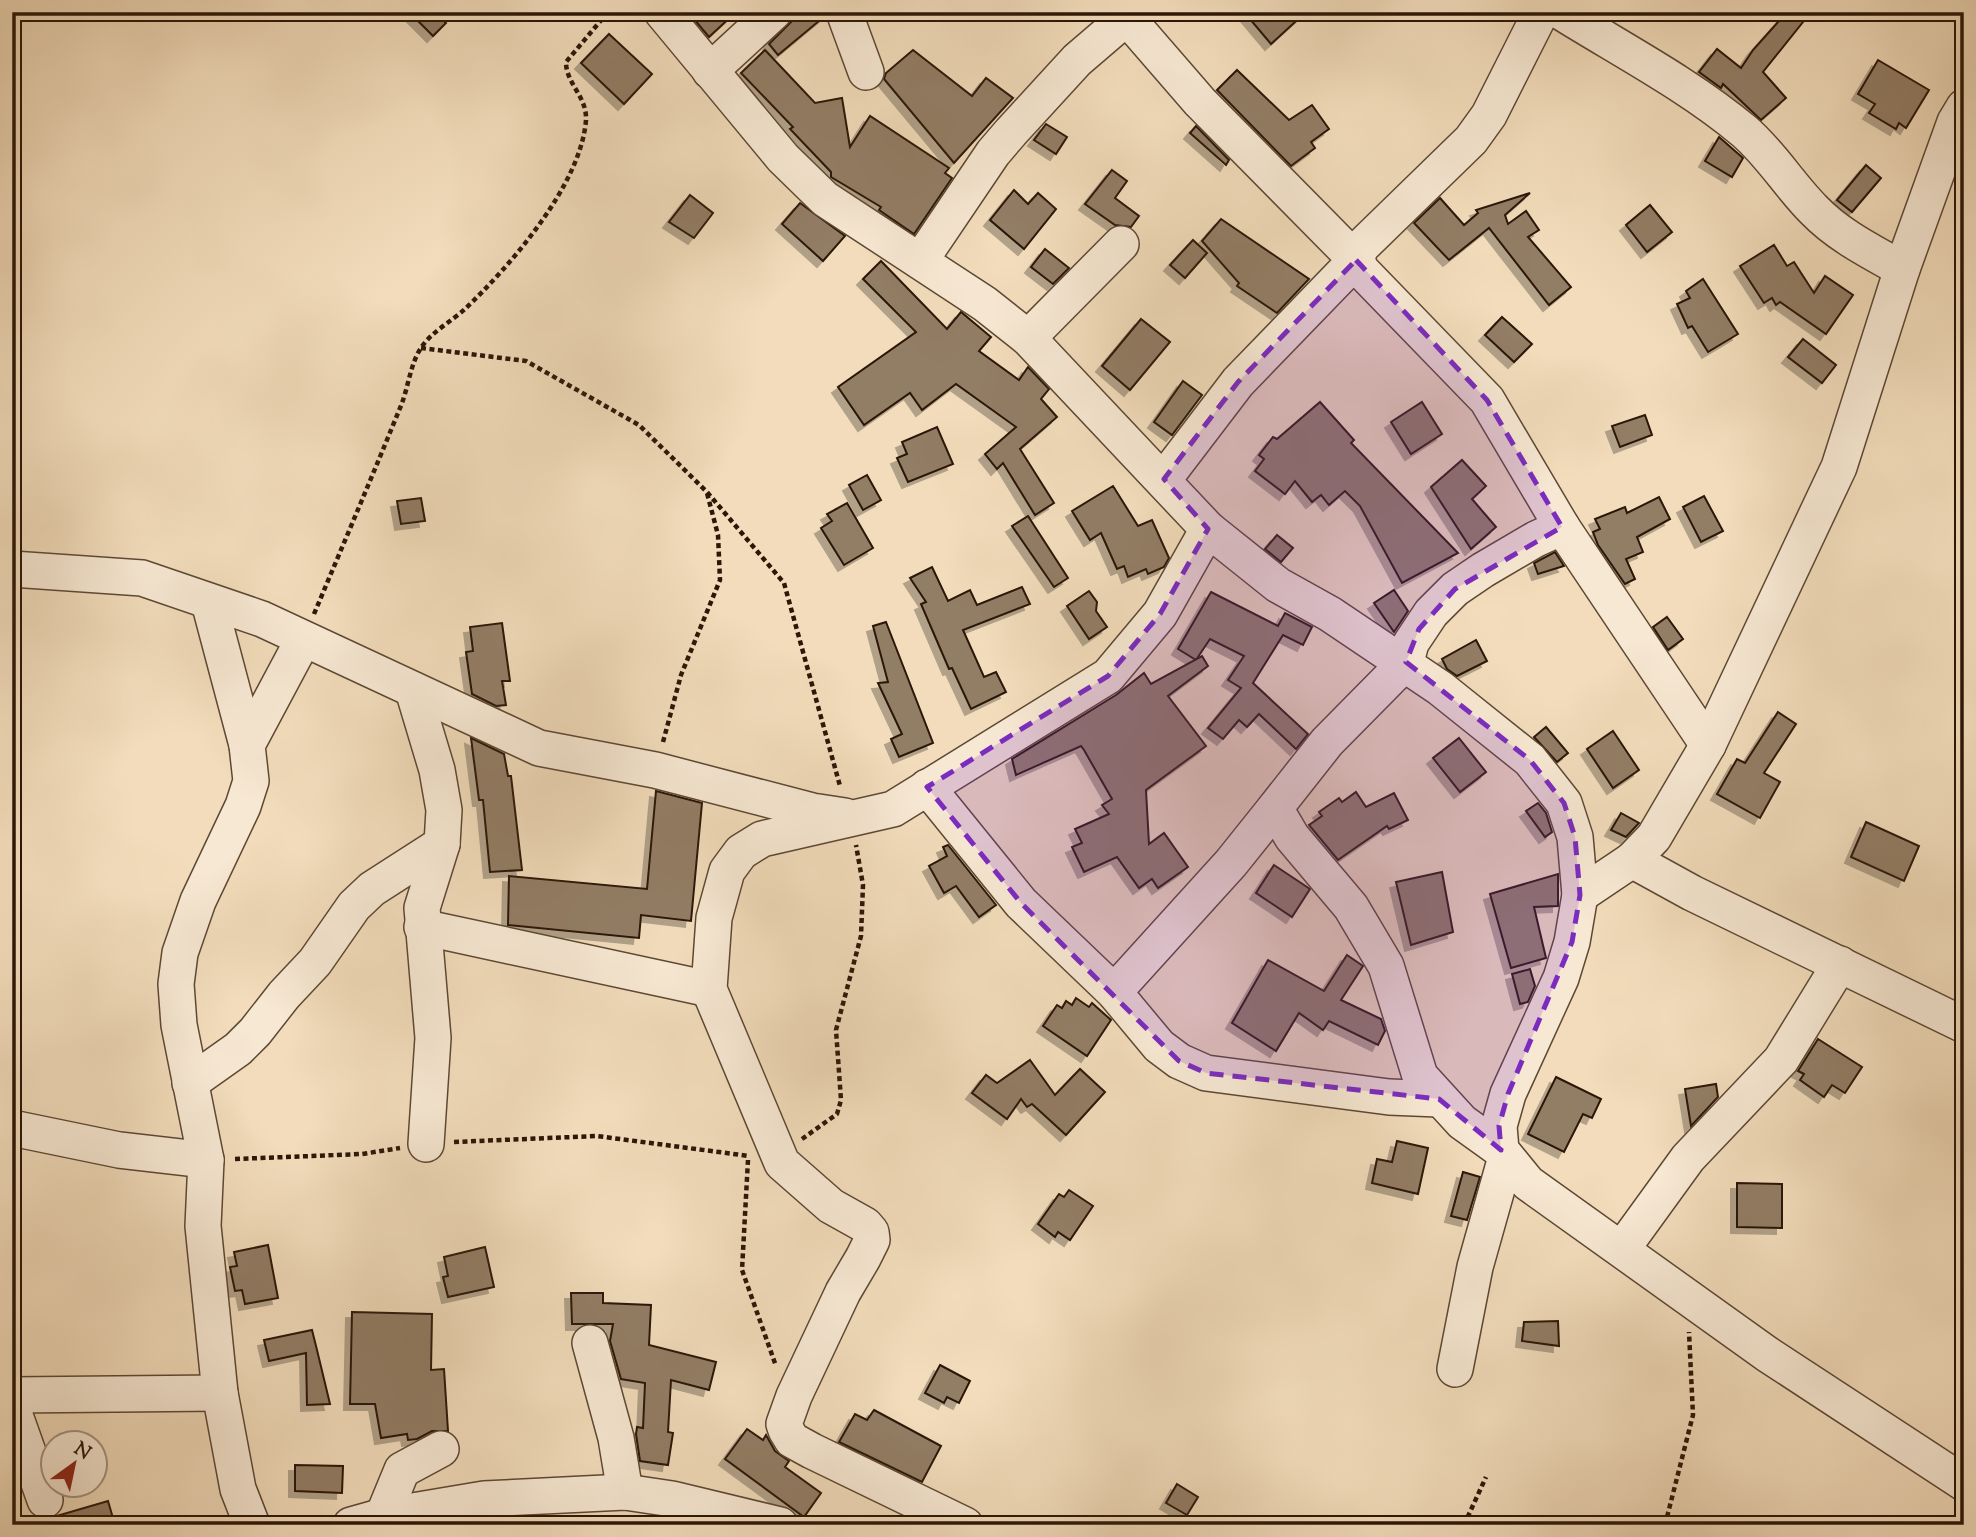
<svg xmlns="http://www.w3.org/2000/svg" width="1976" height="1537" font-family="'Sorts Mill Goudy',serif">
<defs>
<filter id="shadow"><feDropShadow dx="-6" dy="6" stdDeviation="0" flood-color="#0004"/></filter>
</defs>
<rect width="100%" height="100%" fill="#f2dcbb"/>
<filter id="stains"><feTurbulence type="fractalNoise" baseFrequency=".00286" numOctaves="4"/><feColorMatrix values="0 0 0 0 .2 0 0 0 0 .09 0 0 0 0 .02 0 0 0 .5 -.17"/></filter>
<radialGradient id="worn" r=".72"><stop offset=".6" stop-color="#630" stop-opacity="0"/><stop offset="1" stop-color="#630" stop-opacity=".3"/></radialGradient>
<!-- building -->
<g fill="#927d65" stroke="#2b1607" stroke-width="2" filter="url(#shadow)">
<polygon points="409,12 436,12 446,23 433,36"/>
<polygon points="688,12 736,12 709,37"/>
<polygon points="801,12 824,12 825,16 778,55 769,44"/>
<polygon points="1244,12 1306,12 1271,44"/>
<polygon points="1787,12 1811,12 1763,72 1786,98 1761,120 1723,84 1721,88 1699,72 1717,49 1741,68 1753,50"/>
<polygon points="609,34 652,74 624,104 581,63"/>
<polygon points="765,50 815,103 842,98 850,147 870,116 949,168 945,173 952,178 914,234 879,210 881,207 831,177 831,172 790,129 793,127 741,73"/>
<polygon points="913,50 972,96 986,78 1013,98 954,163 884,79 886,73"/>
<polygon points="1878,60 1929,90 1906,128 1899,123 1896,129 1869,113 1875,104 1858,94"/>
<polygon points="1237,70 1289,120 1312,105 1329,129 1311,142 1315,148 1291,166 1217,90"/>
<polygon points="1046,124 1067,137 1056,154 1034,140"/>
<polygon points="1196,126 1229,160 1226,165 1190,133"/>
<polygon points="1719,137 1743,158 1732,177 1705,161"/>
<polygon points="1866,165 1881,178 1852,212 1837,200"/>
<polygon points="1112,170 1127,181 1115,198 1139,216 1131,227 1115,225 1085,204"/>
<polygon points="1014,190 1028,204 1038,193 1056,209 1024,249 990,220"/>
<polygon points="1530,193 1505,215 1508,224 1526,211 1539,230 1528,237 1571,287 1549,305 1489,228 1449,260 1414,223 1440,198 1464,225 1478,213 1476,210"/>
<polygon points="690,195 713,213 694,238 669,222"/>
<polygon points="800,203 845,236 823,261 782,224"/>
<polygon points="1650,205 1672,232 1647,252 1626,225"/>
<polygon points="1221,219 1309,279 1277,313 1237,286 1239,283 1202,241"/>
<polygon points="1193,240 1207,253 1185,278 1170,265"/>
<polygon points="1774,245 1787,266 1794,262 1814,293 1825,276 1853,295 1826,334 1780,302 1776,305 1772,298 1764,303 1740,266"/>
<polygon points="1045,249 1069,268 1053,284 1031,267"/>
<polygon points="881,261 947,329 961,312 991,337 979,351 1019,380 1028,367 1049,389 1041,399 1057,417 1020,449 1054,503 1035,515 1003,463 997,469 985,454 1016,427 956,384 922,410 910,393 864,425 838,387 916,332 863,279"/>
<polygon points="1703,279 1738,334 1708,352 1692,326 1688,328 1677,304 1690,298 1686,291"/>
<polygon points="1502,317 1532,344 1514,362 1485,335"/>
<polygon points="1141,319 1170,342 1130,390 1102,366"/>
<polygon points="1803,339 1836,365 1822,383 1788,357"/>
<polygon points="1183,381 1202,395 1172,435 1154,422"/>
<polygon points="1320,402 1354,440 1351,443 1458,553 1402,583 1360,506 1345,491 1329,505 1321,495 1312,502 1295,481 1285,494 1255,471 1264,459 1259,455 1273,437 1277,439"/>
<polygon points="1422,402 1442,434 1411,454 1391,422"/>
<polygon points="1645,415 1652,435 1620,447 1612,426"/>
<polygon points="937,427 953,464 908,482 897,458 907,454 902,442"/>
<polygon points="1462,460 1486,486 1472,499 1496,527 1471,549 1431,487"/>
<polygon points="867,475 881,500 863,510 849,485"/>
<polygon points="1113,486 1138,526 1152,520 1169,558 1164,567 1148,574 1146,569 1128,577 1124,566 1117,569 1101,533 1090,540 1072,511"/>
<polygon points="1704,496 1723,531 1701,542 1683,507"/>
<polygon points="1659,497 1670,519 1637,537 1643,552 1626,559 1635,579 1625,584 1598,545 1593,532 1600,529 1595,519 1625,507 1627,513"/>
<polygon points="421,498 425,521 401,524 397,501"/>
<polygon points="847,503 873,548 844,565 821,528 832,521 827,514"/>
<polygon points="1028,516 1068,578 1054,587 1012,526"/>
<polygon points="1277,535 1293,548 1281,562 1265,549"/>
<polygon points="1555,552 1564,566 1538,574 1534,563"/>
<polygon points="932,567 948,601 970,590 977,605 1022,587 1030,604 963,630 984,677 996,672 1006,692 971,709 952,668 949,669 921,604 926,602 910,578"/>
<polygon points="1394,590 1408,611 1394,632 1374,603"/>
<polygon points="1089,591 1097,602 1096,611 1107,627 1089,639 1067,606"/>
<polygon points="1211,592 1278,626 1285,613 1312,627 1303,645 1283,635 1253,683 1308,734 1296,749 1259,714 1247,727 1239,720 1223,739 1208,728 1241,688 1228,680 1244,656 1210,639 1196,660 1178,649"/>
<polygon points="1667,617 1683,639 1668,650 1653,627"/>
<polygon points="886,622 933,743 899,757 891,739 902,734 878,683 888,682 873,626"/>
<polygon points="502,623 510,681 502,681 506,705 496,706 472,694 466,652 473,651 470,627"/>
<polygon points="1476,640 1487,661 1457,676 1447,669 1442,659"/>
<polygon points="1202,656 1208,666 1168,696 1206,746 1146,790 1149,844 1164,833 1188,867 1158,888 1152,879 1139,888 1117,857 1084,872 1072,847 1082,843 1075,829 1109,814 1102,805 1112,799 1084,750 1081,746 1016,775 1012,759 1116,695 1144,673 1151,684"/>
<polygon points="1778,712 1796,724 1764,773 1780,782 1760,818 1717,794 1737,759 1745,763"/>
<polygon points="1546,727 1568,753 1557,762 1534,737"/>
<polygon points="1613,731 1639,770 1613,788 1587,749"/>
<polygon points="471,738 504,754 508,776 511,776 522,870 490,872 483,800 479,800"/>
<polygon points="1459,738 1486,772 1460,792 1433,758"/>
<polygon points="656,791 702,803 691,921 641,915 639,938 508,925 509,876 647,889"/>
<polygon points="1356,792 1366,807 1394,793 1408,820 1389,829 1387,826 1338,860 1309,825 1322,816 1319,812 1339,798 1342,802"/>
<polygon points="1538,803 1546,813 1552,832 1545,837 1526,811"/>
<polygon points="1621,813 1639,823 1626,837 1611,830"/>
<polygon points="1866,822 1919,846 1904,881 1851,857"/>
<polygon points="948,845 996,905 979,917 956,886 944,893 929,866 947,856 943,847"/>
<polygon points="1274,865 1310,889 1292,917 1256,893"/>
<polygon points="1442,872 1453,932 1411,945 1396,882"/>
<polygon points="1558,874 1558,906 1534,907 1546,958 1511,968 1490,894"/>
<polygon points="1347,955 1363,966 1341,1000 1381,1019 1385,1031 1378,1045 1329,1021 1323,1030 1299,1013 1276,1051 1232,1023 1268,960 1324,991"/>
<polygon points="1530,969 1535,986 1528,1002 1520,1004 1512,974"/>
<polygon points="1076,998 1089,1007 1092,1003 1111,1020 1087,1056 1043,1026 1057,1005 1062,1008 1066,1001 1072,1005"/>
<polygon points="1818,1039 1862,1067 1845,1093 1832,1085 1824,1097 1800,1080 1804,1074 1798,1071"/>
<polygon points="1030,1060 1055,1095 1080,1069 1105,1092 1066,1135 1032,1104 1027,1107 1021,1099 1007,1119 972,1093 986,1075 997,1083"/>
<polygon points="1556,1077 1601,1099 1592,1118 1583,1114 1564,1152 1528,1134"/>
<polygon points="1716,1084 1718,1097 1691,1126 1685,1089"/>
<polygon points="1397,1141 1428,1148 1418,1194 1372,1183 1377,1159 1392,1162"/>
<polygon points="1463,1172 1480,1177 1467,1220 1451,1216"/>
<polygon points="1737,1183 1782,1184 1782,1228 1737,1227"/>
<polygon points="1069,1190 1093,1206 1070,1240 1058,1232 1055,1237 1038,1224 1059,1194 1064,1197"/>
<polygon points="268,1245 278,1298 245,1304 242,1290 235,1291 230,1267 237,1266 234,1252"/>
<polygon points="485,1247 494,1287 448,1297 443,1277 448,1276 444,1257"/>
<polygon points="571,1293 603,1293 603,1303 651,1305 649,1345 716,1362 709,1390 671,1380 668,1432 673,1433 668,1465 640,1461 636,1434 637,1427 643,1428 645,1383 621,1379 610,1341 613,1324 572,1324"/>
<polygon points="352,1312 432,1314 431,1370 444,1369 448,1431 432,1431 417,1439 408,1440 407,1434 381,1438 375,1404 350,1404"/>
<polygon points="1558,1321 1559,1346 1522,1341 1524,1322"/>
<polygon points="312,1330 317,1350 330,1404 307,1405 306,1353 269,1361 264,1340"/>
<polygon points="940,1365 970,1381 959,1403 947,1397 944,1403 925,1393"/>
<polygon points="874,1410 941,1446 922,1482 839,1442 855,1414 867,1420"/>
<polygon points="747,1429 763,1440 766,1435 775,1451 789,1461 785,1467 821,1493 804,1517 725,1459"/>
<polygon points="295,1465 343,1466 342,1493 295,1491"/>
<polygon points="1177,1484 1198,1497 1187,1515 1166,1503"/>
<polygon points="108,1501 115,1525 44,1525 43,1520"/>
</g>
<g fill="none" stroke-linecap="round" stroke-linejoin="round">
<!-- minor casing -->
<g stroke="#5d4834" stroke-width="38">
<g id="minor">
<polyline points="662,12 783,158 825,199 985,304 1028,338 1208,529 1278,585 1330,614 1440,688 1530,760 1564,803 1575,837 1580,895 1572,942 1561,978 1508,1094 1499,1126 1501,1150 1528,1183 1767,1354 1964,1483"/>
<polyline points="844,12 866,72"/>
<polyline points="1122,12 1200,102 1356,260 1238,382 1164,479"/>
<path d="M1561 12C1622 50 1689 85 1744 131 1771 154 1789 185 1814 210 1839 236 1872 252 1902 269"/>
<polyline points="710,71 774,12"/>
<polyline points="920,261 993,153 1011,132 1077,60 1133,12"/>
<polyline points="1028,338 1121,244"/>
<polyline points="1562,527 1708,745"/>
<polyline points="12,569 142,578 262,619 539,748 655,770 812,811 845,816"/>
<polyline points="209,602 247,745"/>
<polyline points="413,690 437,770 444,810 442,844 422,908 433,1038 426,1144"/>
<polyline points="927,787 1021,903 1114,992 1159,1046 1179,1061 1206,1073 1389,1097 1439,1099"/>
<polyline points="1632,860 1692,893 1964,1025"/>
<polyline points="1580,895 1632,860 1654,837 1708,745 1839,467 1902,269 1955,122 1964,107"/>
<polyline points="422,927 709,989"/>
<polyline points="1114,992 1231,863 1275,808"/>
<polyline points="190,1083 238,1049 255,1032 284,995 315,962 354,906 372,889 442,844"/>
<polyline points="12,1128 119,1150 206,1160"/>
<polyline points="1501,1150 1462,1122 1420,1076 1386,966 1351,907 1292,837 1275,808 1327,742 1406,662 1411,643 1431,613 1455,589 1483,570 1536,539 1562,527 1487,400 1362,271 1356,260 1361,247 1471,140 1489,115 1541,12"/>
<polyline points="1622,1249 1688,1158 1781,1060 1840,964"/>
<polyline points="590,1343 616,1438 625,1492"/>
<polyline points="1455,1369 1475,1267 1506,1157"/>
<polyline points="12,1395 220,1393"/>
<polyline points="12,1407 45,1500"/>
<polyline points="383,1516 402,1470 441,1449"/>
<polyline points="252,1525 238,1489 220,1393 203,1226 206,1160 179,1025 176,984 180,953 198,901 243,806 251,781 247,745 303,640"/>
<polyline points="351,1525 383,1516 484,1499 625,1492 672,1499 780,1525"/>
<polyline points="965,1525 812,1451 792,1440 786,1430 784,1424 794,1396 843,1292 863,1258 872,1240 871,1232 865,1225 831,1206 782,1163 709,989 714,918 727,871 741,852 762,839 893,809 1108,676 1160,614 1208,529"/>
</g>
</g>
<!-- path -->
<g stroke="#2b1607" stroke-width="4.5" stroke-dasharray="5 3.5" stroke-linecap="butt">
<polyline points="421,348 526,361 639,425 707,492 784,583 840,786"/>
<path d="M314 614C343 545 372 477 400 408 408 390 410 364 421 348 430 333 452 321 465 309 510 266 581 185 586 120 587 96 566 84 566 62L608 12"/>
<polyline points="663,742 681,675 720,580 718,535 707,493"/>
<polyline points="802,1139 837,1114 841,1100 836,1030 861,936 863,885 856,845"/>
<polyline points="454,1142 597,1136 749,1156"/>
<polyline points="235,1159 362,1154 400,1148"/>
<polyline points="748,1160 742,1270 776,1366"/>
<polyline points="1464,1525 1486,1477"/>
<polyline points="1665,1525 1693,1415 1689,1332"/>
</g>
<!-- minor -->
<use href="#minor" stroke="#f7e8d3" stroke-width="35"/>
</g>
<!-- marked area -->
<path fill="#7b2cbf" fill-opacity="0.2" stroke="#7b2cbf" stroke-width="5" stroke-dasharray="14 9" stroke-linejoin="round" d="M1356 260 1487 400 1562 527 1455 589 1419 629 1406 662 1530 760 1564 803 1575 837 1580 895 1572 942 1508 1094 1499 1126 1501 1150 1439 1099 1206 1073 1179 1061 1021 903 927 787 1108 676 1160 614 1208 529 1164 479 1238 382Z"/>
<!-- margin -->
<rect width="1976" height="1537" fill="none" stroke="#f2dcbb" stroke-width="42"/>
<rect x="14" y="14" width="1948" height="1509" fill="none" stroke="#2b1607" stroke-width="3.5"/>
<rect x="21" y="21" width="1934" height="1495" fill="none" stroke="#2b1607" stroke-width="2"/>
<!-- north arrow -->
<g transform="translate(74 1464) rotate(33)"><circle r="33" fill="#f7e8d3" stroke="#a59481" stroke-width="2"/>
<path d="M0-5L12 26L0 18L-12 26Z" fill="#8f2418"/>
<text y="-10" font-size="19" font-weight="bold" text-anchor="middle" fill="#2b1607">N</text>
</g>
<rect width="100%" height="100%" filter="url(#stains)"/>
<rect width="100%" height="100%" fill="url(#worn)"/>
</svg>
